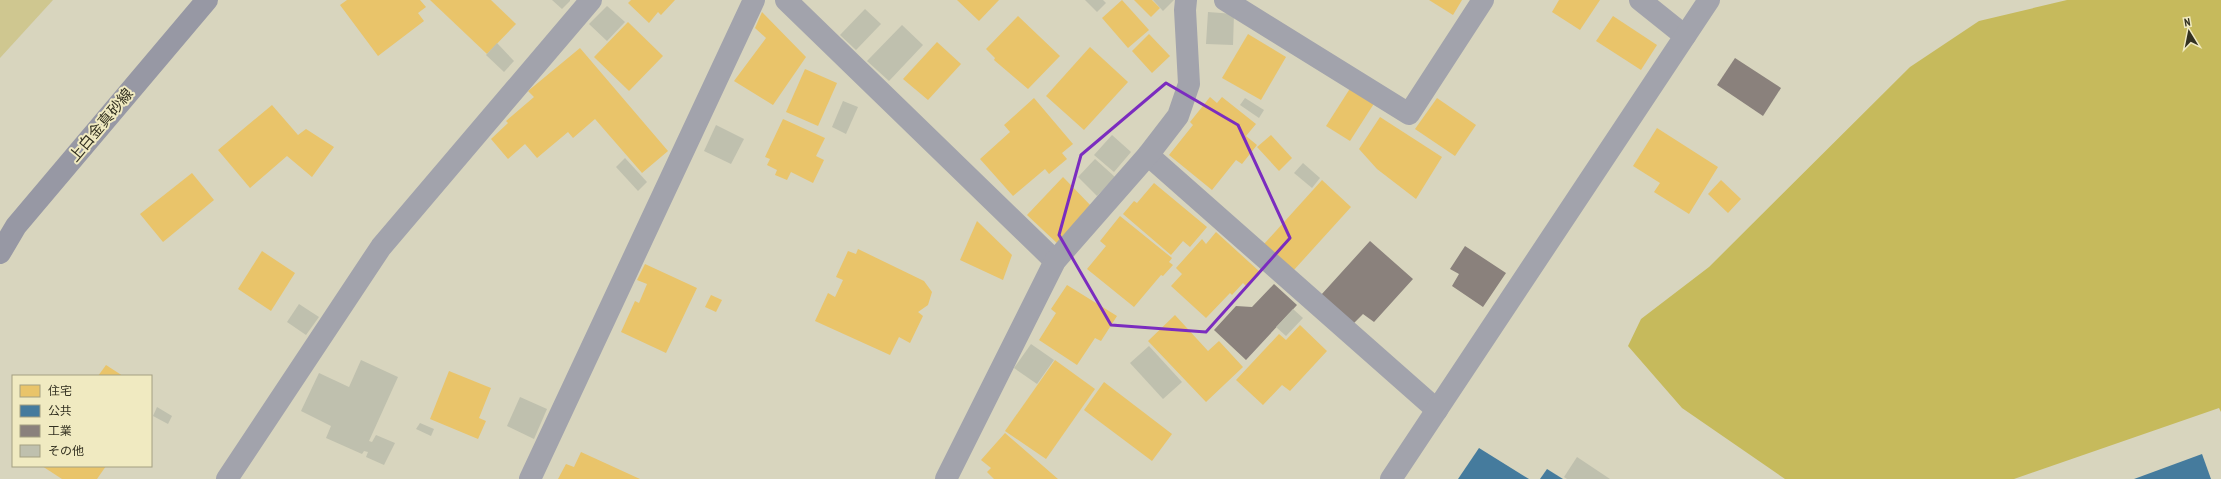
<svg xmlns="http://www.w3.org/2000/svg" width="2221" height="479" font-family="'PT Sans Narrow','Noto Sans JP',sans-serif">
<rect width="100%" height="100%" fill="#d8d5be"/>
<!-- green -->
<polygon fill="#cfc790" points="0,0 53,0 0,58"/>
<!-- forest -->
<polygon fill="#c6ba5c" points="2067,0 2221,0 2221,412 2219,408 2014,479 1785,479 1682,408 1628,346 1641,319 1709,267 1910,67 1979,21"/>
<!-- homes -->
<g fill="#e9c46a">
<polygon points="347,0 420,0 426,7 418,13 424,21 378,56 340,5"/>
<polygon points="430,0 491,0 516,24 487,54"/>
<polygon points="631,0 675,0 661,15 658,12 649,23 628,3"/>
<polygon points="957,0 999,0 979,21"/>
<polygon points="1122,0 1149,30 1128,48 1102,18"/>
<polygon points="1134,0 1152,0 1160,8 1151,17"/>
<polygon points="1429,0 1462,0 1453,15"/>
<polygon points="1559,0 1600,0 1580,30 1552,12"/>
<polygon points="762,12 806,57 773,105 734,81 766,38 755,28"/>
<polygon points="1018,16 1060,56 1028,89 994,60 995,58 986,49"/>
<polygon points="1613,16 1657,45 1641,70 1596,41"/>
<polygon points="628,22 663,56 629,91 594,57"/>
<polygon points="1149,34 1170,56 1152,73 1132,51"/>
<polygon points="1248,34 1286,57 1261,100 1222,78"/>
<polygon points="937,42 961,64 928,100 903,79"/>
<polygon points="1090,47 1128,82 1084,130 1046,96"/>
<polygon points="580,48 668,151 642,173 595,119 573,138 568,132 537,158 525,144 508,159 491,139 508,123 506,121 534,97 528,91"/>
<polygon points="805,69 837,83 818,126 786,112"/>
<polygon points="1351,87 1375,102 1350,141 1326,126"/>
<polygon points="1210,97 1217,103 1222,97 1256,124 1246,136 1257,145 1242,164 1236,160 1212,190 1169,155 1193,125 1190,122"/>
<polygon points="1034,98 1073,144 1062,153 1067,159 1049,174 1045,169 1013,196 980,159 1010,132 1004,125"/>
<polygon points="1437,98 1476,125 1455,156 1415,129"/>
<polygon points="272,105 298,135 306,129 334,147 312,177 287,156 250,188 218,150"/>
<polygon points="1380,117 1442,157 1416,199 1377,169 1359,149"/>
<polygon points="783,119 825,138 816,156 824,160 813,183 791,172 787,180 775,175 777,170 767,165 770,159 765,157"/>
<polygon points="1657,128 1718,167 1689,214 1654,192 1660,183 1633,166"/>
<polygon points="1271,135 1292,158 1279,171 1257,147"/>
<polygon points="192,173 214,200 163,242 140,214"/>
<polygon points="1063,177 1094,209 1059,245 1027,215"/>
<polygon points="1322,180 1351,207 1293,271 1264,244"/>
<polygon points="1721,180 1741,199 1728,213 1708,194"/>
<polygon points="1154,183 1207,227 1190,247 1183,241 1171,255 1123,214 1134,201 1137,203"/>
<polygon points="1120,216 1172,258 1169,262 1173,265 1163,276 1161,275 1134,307 1087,269 1106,246 1100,241"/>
<polygon points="977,221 1012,255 1003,280 960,260"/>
<polygon points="1216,232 1260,272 1247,287 1243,283 1232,295 1230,293 1206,318 1171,286 1182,274 1176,268 1202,239 1206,244"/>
<polygon points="858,249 924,281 932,292 928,305 918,312 923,316 910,343 899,337 890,355 815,321 828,293 835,297 843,280 836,277 848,251 856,254"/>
<polygon points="262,251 295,273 271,311 238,289"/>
<polygon points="645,264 697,288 666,353 621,332 635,301 639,303 647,284 637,280"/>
<polygon points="1067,285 1117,316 1101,341 1095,338 1077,365 1039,340 1056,313 1051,309"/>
<polygon points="711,295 722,300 716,312 705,307"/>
<polygon points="1175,315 1208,351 1219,341 1243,367 1206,402 1148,341"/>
<polygon points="1300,325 1327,351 1290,391 1282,385 1263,405 1236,380 1279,334 1286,340"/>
<polygon points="1055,360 1095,389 1046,459 1005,431"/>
<polygon points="106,365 123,376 98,376"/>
<polygon points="449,371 491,388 479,418 486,421 478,439 430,419"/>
<polygon points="1104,382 1172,434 1152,461 1084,410"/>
<polygon points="1005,433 1058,479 994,479 987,472 991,468 981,460"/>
<polygon points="581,452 640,479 558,479 566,464 574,467"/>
<polygon points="42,466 106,466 97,479 62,479"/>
</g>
<!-- public -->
<g fill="#457b9d">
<polygon points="1479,448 1529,479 1458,479"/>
<polygon points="2202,454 2211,479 2134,479"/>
<polygon points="1547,469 1563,479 1540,479"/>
</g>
<!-- industry -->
<g fill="#8a817c">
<polygon points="1735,58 1781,88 1763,116 1717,85"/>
<polygon points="1370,241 1413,279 1374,322 1363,314 1353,324 1321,295"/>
<polygon points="1465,246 1506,273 1483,307 1452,286 1459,274 1450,269"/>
<polygon points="1274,284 1297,305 1246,360 1214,330 1236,306 1252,307"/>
</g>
<!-- building -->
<g fill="#bfc0ae">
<polygon points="552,0 570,0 570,1 562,9"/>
<polygon points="1085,0 1103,0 1106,3 1097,12"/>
<polygon points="1153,0 1174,0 1163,11"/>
<polygon points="607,6 625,22 607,41 589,24"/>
<polygon points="865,9 881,24 856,50 840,35"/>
<polygon points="1208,12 1234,14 1233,45 1206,44"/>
<polygon points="902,25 923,45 889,81 867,61"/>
<polygon points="497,43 514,61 504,72 486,55"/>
<polygon points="1245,98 1264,110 1259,118 1240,105"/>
<polygon points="843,101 858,107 846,134 832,127"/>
<polygon points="716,125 744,139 731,164 704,151"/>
<polygon points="1112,135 1131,152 1114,172 1094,155"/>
<polygon points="625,158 647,182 638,191 616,167"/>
<polygon points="1095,159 1115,177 1097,196 1078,177"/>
<polygon points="1303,163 1320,178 1312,188 1294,173"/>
<polygon points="299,304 319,317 306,335 287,322"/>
<polygon points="1293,309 1303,318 1286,336 1276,327"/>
<polygon points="1031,344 1054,360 1037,384 1014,368"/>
<polygon points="1149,346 1182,382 1163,399 1130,363"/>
<polygon points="361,360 398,377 369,441 372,442 376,435 395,443 384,465 366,457 368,452 364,451 362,454 326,438 331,426 301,411 319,373 349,387"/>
<polygon points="520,397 547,409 534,439 507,426"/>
<polygon points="157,407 172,416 168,424 153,416"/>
<polygon points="420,423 434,429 431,436 416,429"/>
<polygon points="1577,457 1610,479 1567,479 1564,477"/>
</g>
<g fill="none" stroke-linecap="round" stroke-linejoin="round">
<!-- minor -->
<g stroke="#a2a3ac" stroke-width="22">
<polyline points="786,0 1055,261"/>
<polyline points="1225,0 1409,114 1483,0"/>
<polyline points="1640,0 1685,36"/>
<polyline points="1148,155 1437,410"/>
<polyline points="227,479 381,247 591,0"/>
<polyline points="530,479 754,0"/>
<polyline points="946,479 1055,261 1148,155 1178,116 1189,84 1185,10 1186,0"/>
<polyline points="1391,479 1709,0"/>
</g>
<!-- secondary -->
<polyline stroke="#9798a4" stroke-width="22" points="0,253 16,226 207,0"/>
</g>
<!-- marked area -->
<path fill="none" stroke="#7b2cbf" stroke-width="3" stroke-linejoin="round" d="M1166 83 1238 125 1290 238 1206 332 1111 325 1059 235 1081 155Z"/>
<g text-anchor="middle" stroke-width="4" stroke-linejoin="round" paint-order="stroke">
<!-- street labels -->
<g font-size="15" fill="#333121" stroke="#f0eac1">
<text transform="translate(101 125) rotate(-50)" y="5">上白金真砂線</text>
</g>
</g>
<!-- legend -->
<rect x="12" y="375" width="140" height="92" fill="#f0eac1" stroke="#a4a081"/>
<rect x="20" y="385" width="20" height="12" fill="#e9c46a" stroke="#a4a081"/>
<text x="48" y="395" font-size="12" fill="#333121">住宅</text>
<rect x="20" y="405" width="20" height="12" fill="#457b9d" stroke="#a4a081"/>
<text x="48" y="415" font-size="12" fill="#333121">公共</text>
<rect x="20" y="425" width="20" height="12" fill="#8a817c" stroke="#a4a081"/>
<text x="48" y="435" font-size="12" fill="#333121">工業</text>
<rect x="20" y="445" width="20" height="12" fill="#bfc0ae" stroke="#a4a081"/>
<text x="48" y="455" font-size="12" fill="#333121">その他</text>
<!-- north arrow -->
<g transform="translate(2189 32) rotate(350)" stroke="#f0eac1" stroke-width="3" paint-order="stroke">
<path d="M0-3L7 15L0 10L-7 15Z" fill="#333121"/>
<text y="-6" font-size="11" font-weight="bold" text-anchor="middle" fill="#333121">N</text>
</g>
</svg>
